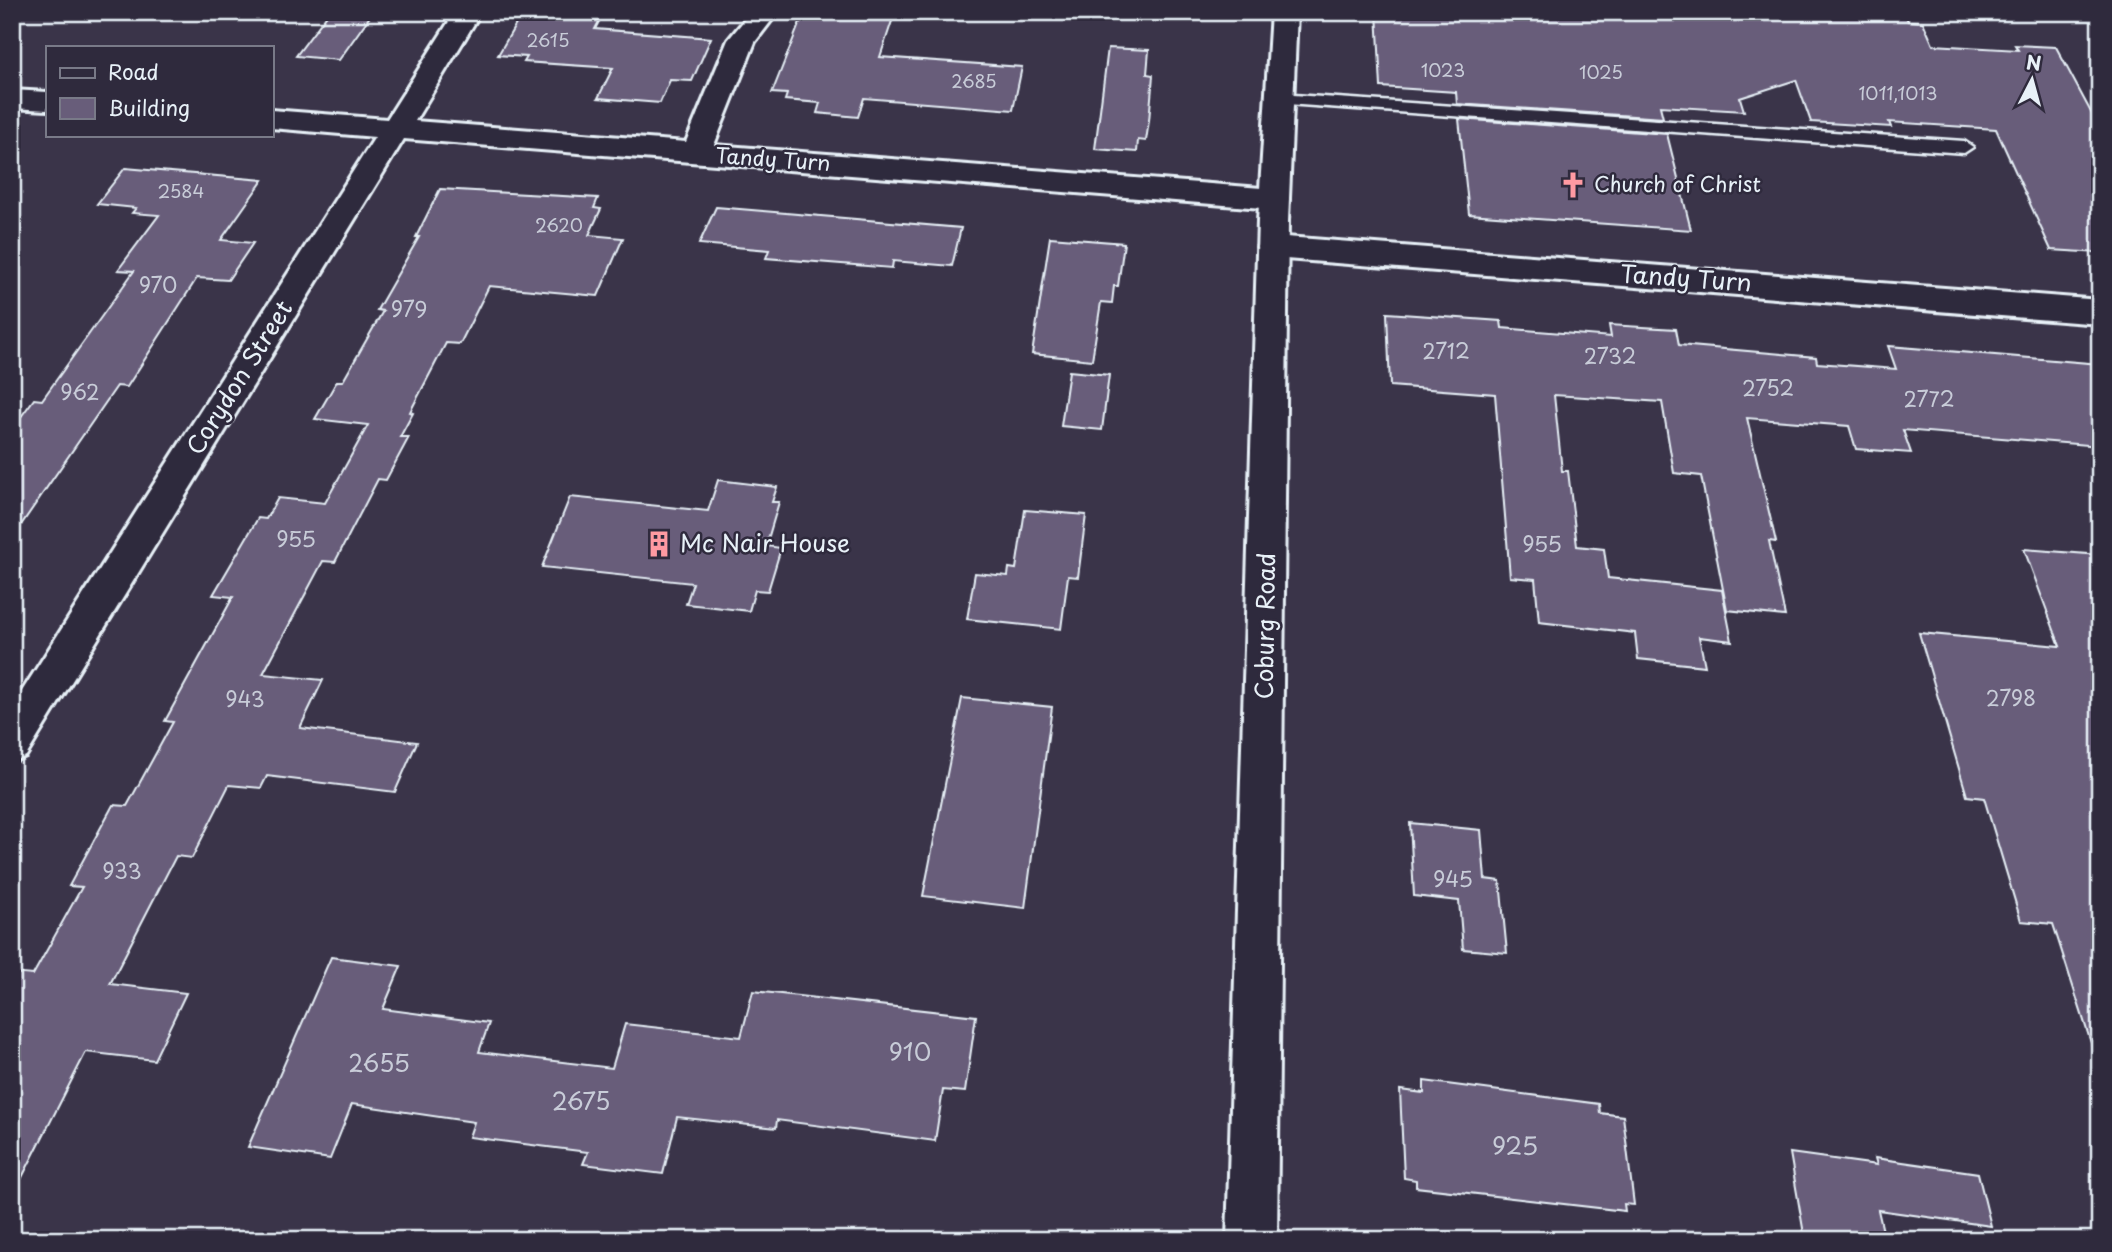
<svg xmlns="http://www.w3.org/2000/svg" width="2112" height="1252" font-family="'Playpen Sans',sans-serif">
<rect width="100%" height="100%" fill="#3a3449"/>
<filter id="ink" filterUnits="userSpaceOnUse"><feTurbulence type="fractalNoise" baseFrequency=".0143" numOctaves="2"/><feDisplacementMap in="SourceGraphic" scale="14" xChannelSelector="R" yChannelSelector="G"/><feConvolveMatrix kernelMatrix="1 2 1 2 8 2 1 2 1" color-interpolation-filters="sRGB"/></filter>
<g filter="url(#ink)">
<!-- building -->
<g fill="#685d7a" stroke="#e8f1f8" stroke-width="2">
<polygon points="329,12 373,12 339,60 296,56"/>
<polygon points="523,12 604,12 595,29 711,38 692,81 670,80 660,103 598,98 613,68 524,62 527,57 498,55"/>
<polygon points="837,12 895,12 880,57 1022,67 1013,110 864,98 858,117 817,113 820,103 785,100 787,94 772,93 802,17 834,19"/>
<polygon points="1377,12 1904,12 1908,21 1923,22 1933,45 2018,50 2015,45 2056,47 2100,129 2100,253 2051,250 1996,129 1889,122 1891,127 1811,122 1796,80 1740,98 1744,111 1660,106 1663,118 1457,104 1456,92 1381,87"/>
<polygon points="1108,48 1149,50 1147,74 1153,75 1149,121 1146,141 1138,140 1137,152 1095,149"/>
<polygon points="1459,119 1667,134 1691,230 1469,214"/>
<polygon points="125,168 263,180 221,240 253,243 228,280 197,278 127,387 117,386 12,538 12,429 34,399 42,400 134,271 118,270 159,215 132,213 136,208 97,204"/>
<polygon points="440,189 598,198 594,208 601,209 589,235 623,238 598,296 489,286 460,344 446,343 410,412 413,413 400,437 409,437 386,480 378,479 335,562 323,561 263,674 323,680 300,728 417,742 395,792 267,776 261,788 229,785 192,858 176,856 110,984 186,993 154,1060 86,1052 12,1197 12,973 33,975 82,887 69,886 113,805 127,806 173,722 165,721 233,597 213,595 258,518 266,519 278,498 325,503 368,425 315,419 337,381 343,381 383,311 377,310 419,237 416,237"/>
<polygon points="716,207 809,215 961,228 952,266 893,261 892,268 766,258 769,250 699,244"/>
<polygon points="1050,237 1124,243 1118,286 1114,286 1112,303 1101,302 1092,360 1032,354"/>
<polygon points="1387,313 1501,321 1502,328 1611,337 1609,325 1676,329 1679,345 1816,357 1817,363 1896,369 1888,346 2100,364 2100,446 1903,430 1911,453 1856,449 1849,426 1747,418 1776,542 1769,541 1785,616 1727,610 1701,476 1674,473 1662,402 1554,395 1562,471 1568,471 1577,546 1604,549 1608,578 1722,590 1732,641 1699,637 1705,666 1638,659 1635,633 1539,622 1535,579 1510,577 1495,394 1390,386"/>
<polygon points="1069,371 1109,375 1102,430 1061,426"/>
<polygon points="718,480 777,487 772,502 779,502 766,546 781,548 768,591 755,590 749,611 686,604 693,583 542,567 570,497 708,511"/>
<polygon points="1025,510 1086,515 1078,577 1068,576 1061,629 967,619 975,573 1008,576 1009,568 1016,569"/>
<polygon points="2024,549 2100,555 2100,1044 2092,1046 2053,924 2021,921 1984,798 1967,796 1919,633 2060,646"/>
<polygon points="962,698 1052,707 1025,908 923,896"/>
<polygon points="1410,823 1481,830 1485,879 1500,881 1507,953 1463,949 1459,901 1414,896"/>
<polygon points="331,957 401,966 383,1009 489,1023 479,1052 612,1068 625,1024 741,1037 753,991 976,1016 965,1092 943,1090 935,1141 777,1120 776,1128 677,1117 663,1174 583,1164 588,1152 469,1137 474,1122 352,1104 330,1159 248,1147"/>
<polygon points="1424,1081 1599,1104 1600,1113 1623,1116 1634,1205 1624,1204 1625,1211 1416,1187 1416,1180 1404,1178 1400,1090 1424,1093"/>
<polygon points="1790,1153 1877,1165 1875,1158 1978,1173 1991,1226 1878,1210 1885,1240 1805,1240"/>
</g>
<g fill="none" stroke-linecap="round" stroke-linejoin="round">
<!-- service casing -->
<g stroke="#e8f1f8" stroke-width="5">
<polygon id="service" points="1279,94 1964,141 1973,147 1964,153 1273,103 1271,99"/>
</g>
<!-- minor casing -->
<g stroke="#e8f1f8" stroke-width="6">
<g id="minor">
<polygon points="455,12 481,12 415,121 686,142 728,40 751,12 778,12 755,42 714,145 1274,189 1285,192 1289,199 1285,206 1274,209 404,139 26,756 12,762 12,707 375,137 271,128 271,110 387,119"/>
<polygon points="12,90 47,92 47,110 12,108"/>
<polygon points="1273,236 2100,300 2100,324 1273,258 1262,255 1257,247 1262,239"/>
</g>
</g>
<!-- secondary casing -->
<g stroke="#e8f1f8" stroke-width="6">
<polygon id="secondary" points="1271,12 1297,12 1288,221 1277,1240 1227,1240 1258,221"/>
</g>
<!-- service -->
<use href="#service" fill="#2f2a3d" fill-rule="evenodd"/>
<!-- minor -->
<use href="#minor" fill="#2f2a3d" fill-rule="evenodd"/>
<!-- secondary -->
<use href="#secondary" fill="#2f2a3d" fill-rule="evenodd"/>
</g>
</g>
<!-- icons -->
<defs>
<g id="church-bare" transform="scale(2.1)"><path d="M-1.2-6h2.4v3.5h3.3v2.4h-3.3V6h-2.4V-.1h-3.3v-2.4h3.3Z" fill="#ff9aa2" stroke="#2f2a3d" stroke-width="2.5" paint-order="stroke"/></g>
<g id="building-bare" transform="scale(2.1)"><path d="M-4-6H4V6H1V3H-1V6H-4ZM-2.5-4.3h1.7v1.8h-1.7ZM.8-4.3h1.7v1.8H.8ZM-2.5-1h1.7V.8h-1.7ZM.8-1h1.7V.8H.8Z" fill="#ff9aa2" stroke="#2f2a3d" stroke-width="2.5" paint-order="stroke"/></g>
</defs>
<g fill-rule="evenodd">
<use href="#church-bare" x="1573" y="185"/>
<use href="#building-bare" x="659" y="544"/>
</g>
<g text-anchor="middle" stroke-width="5" stroke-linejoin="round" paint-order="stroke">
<!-- far-number labels -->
<g font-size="18" fill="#c8ccd8">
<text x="548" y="47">2615</text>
<text x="1443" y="77">1023</text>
<text x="1601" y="79">1025</text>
<text x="974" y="88">2685</text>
<text x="1898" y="100">1011,1013</text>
<text x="181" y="198">2584</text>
<text x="559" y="232">2620</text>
</g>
<!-- far-street labels -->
<g font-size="21" fill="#e8f1f8" stroke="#2f2a3d">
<text transform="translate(773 160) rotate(4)" y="7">Tandy Turn</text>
</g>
<!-- far-poi labels -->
<g font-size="21" fill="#e8f1f8" stroke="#2f2a3d" text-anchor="start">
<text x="1594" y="192">Church of Christ</text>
</g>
<!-- number labels -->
<g font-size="21" fill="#c8ccd8">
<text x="158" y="293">970</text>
<text x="409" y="317">979</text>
<text x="1446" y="359">2712</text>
<text x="1610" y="364">2732</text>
<text x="1768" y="396">2752</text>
<text x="80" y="400">962</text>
<text x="1929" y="407">2772</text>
<text x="296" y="547">955</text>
<text x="1542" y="552">955</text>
<text x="2011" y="706">2798</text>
<text x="245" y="707">943</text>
<text x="122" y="879">933</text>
<text x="1453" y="887">945</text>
</g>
<!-- street labels -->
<g font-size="24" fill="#e8f1f8" stroke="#2f2a3d">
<text transform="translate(1686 279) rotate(4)" y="8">Tandy Turn</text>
<text transform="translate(240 378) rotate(-58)" y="8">Corydon Street</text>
<text transform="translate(1266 626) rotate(-89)" y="8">Coburg Road</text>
</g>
<!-- poi labels -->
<g font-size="24" fill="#e8f1f8" stroke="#2f2a3d" text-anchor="start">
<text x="680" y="552">Mc Nair House</text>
</g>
<!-- near-number labels -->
<g font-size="24" fill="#c8ccd8">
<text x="910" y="1061">910</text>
<text x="379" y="1072">2655</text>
<text x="581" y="1110">2675</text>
<text x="1515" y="1155">925</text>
</g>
</g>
<!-- margin -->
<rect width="2112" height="1252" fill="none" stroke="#2f2a3d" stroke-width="42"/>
<rect x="21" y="21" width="2070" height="1210" fill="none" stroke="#e8f1f8" stroke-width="2.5" filter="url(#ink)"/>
<!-- legend -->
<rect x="46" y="46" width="228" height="91" fill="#2f2a3d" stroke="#797a88" stroke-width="2"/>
<rect x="60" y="68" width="35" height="10" fill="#2f2a3d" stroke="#797a88" stroke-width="2"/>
<text x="108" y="80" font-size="21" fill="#e8f1f8">Road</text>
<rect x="60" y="98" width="35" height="21" fill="#685d7a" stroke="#797a88" stroke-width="2"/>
<text x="108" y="116" font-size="21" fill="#e8f1f8">Building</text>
<!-- north arrow -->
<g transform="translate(2032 80) rotate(6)" stroke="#2f2a3d" stroke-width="5" paint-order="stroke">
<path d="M0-5L12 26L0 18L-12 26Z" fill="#e8f1f8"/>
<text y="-10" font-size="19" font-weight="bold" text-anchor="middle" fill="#e8f1f8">N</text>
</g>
</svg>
